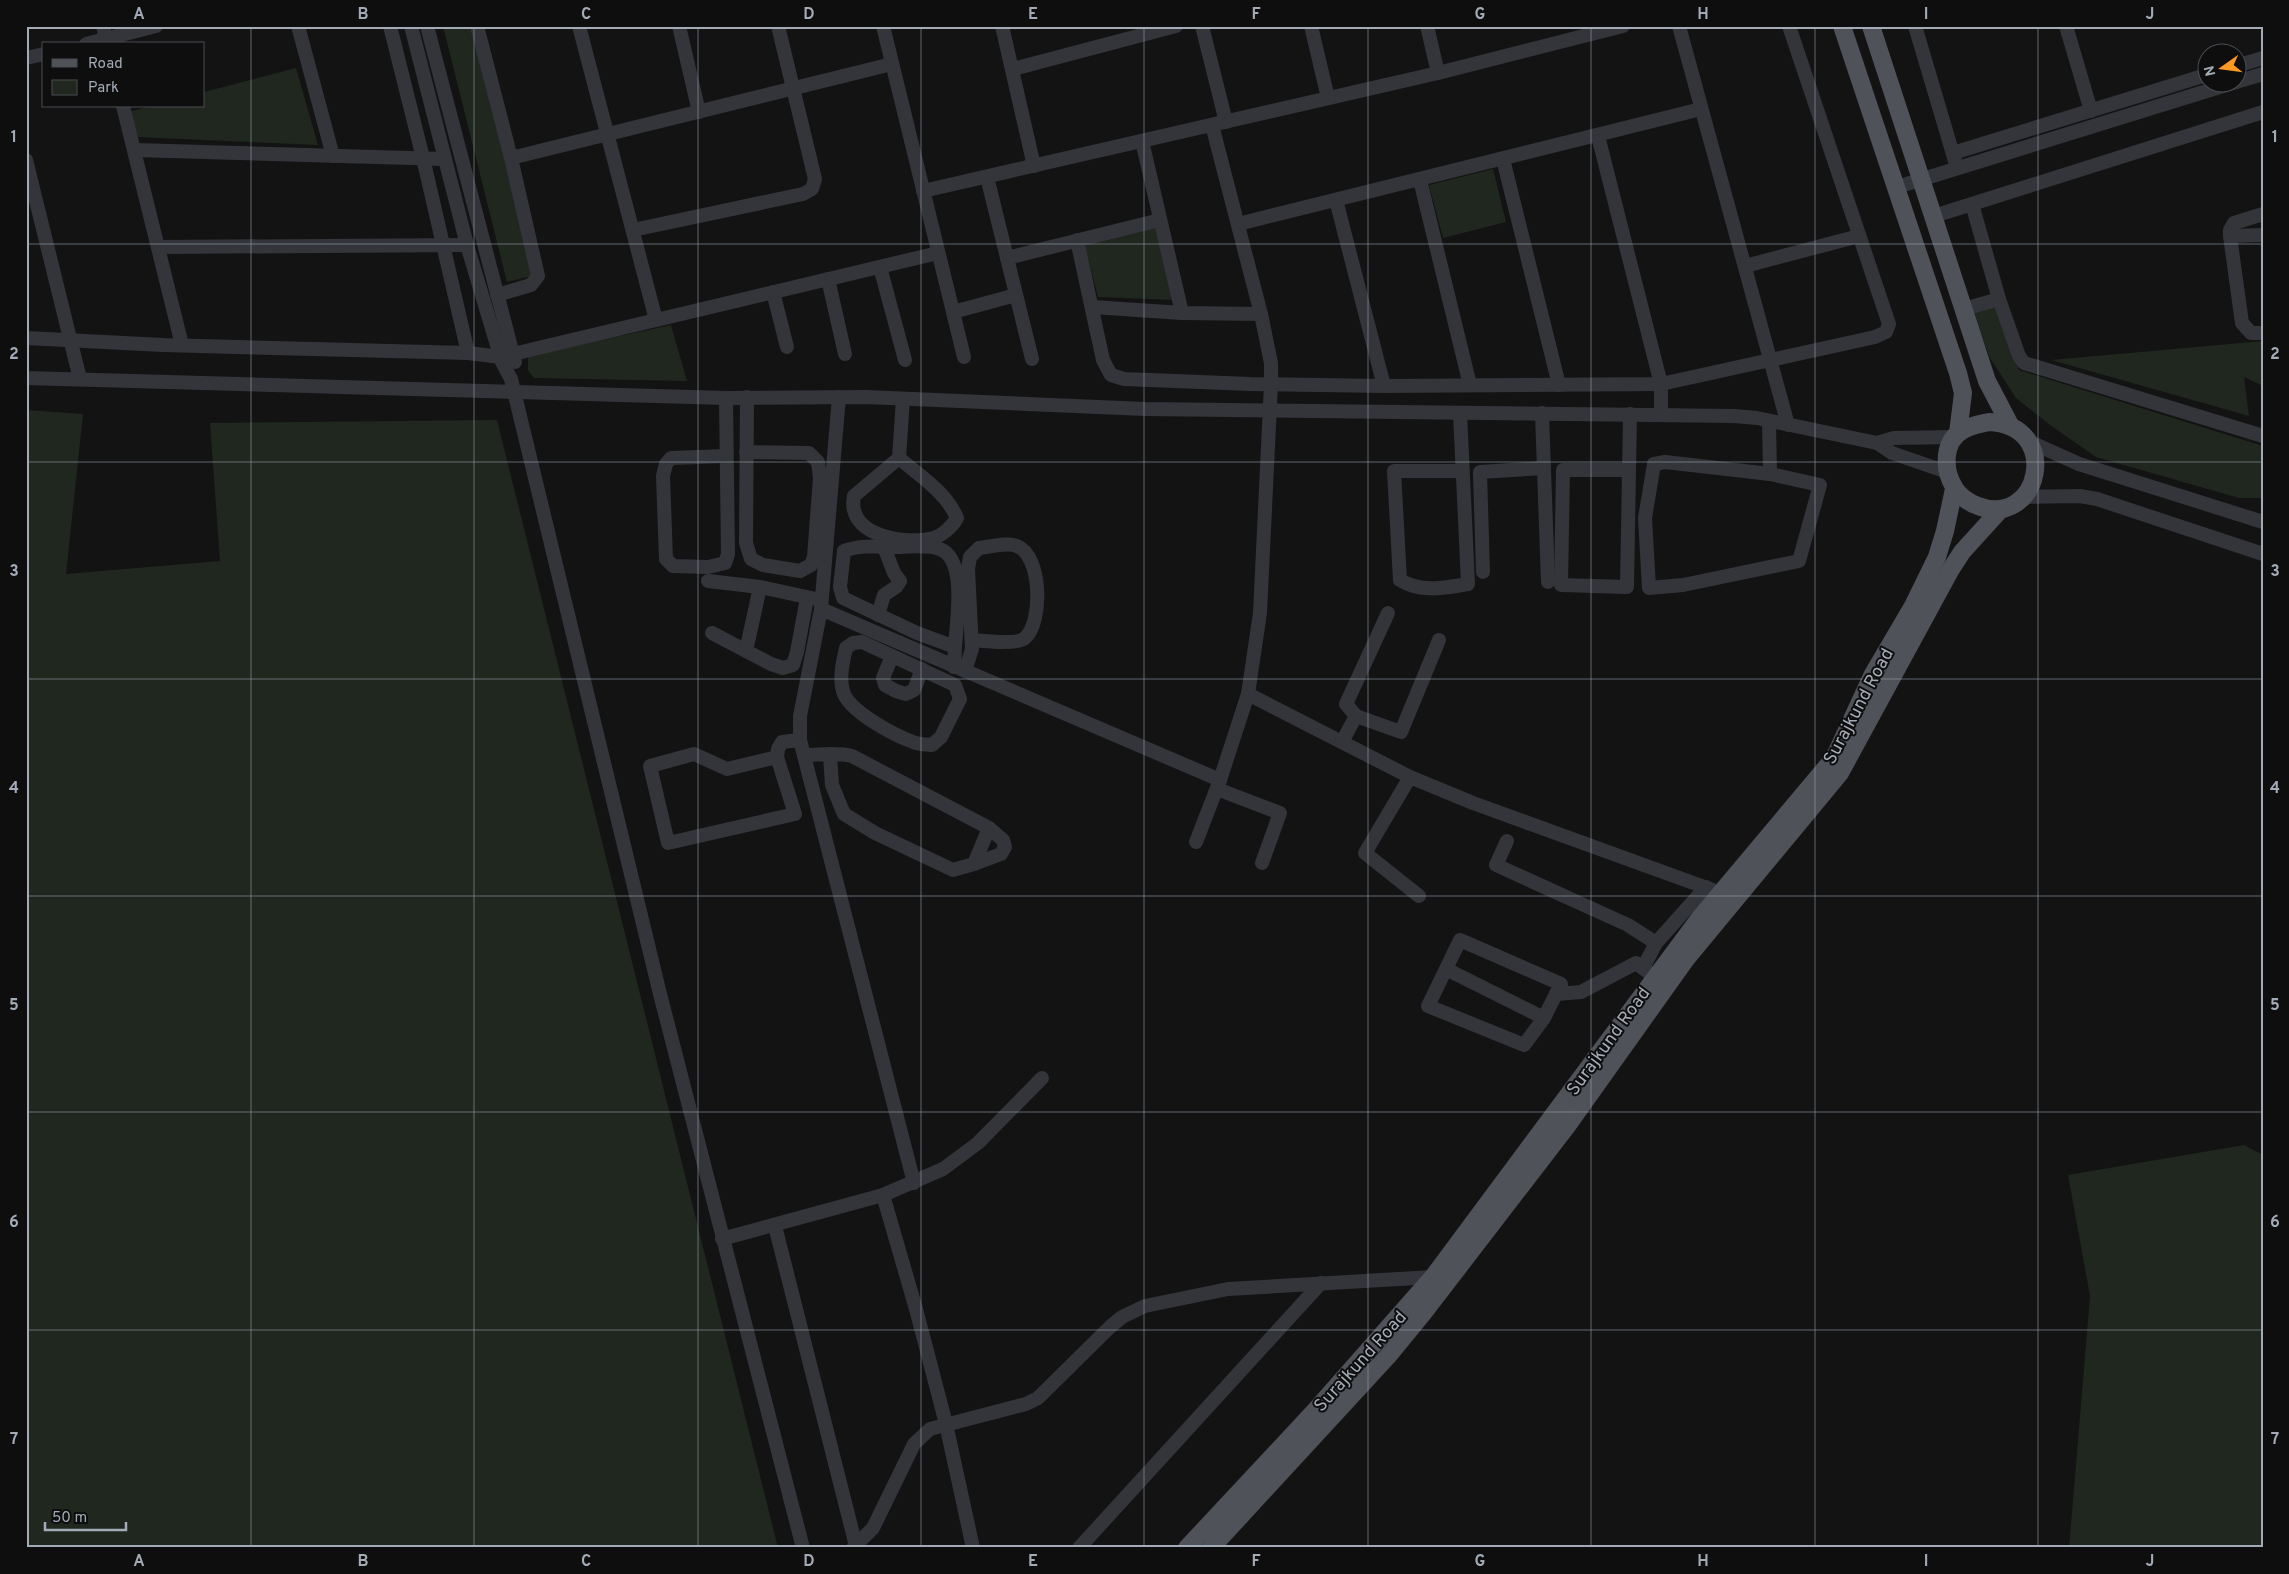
<svg xmlns="http://www.w3.org/2000/svg" width="2289" height="1574" font-family="Overpass,sans-serif">
<rect width="100%" height="100%" fill="#131314"/>
<!-- green -->
<g fill="#1f271f">
<polygon points="443,26 473,26 535,275 507,282"/>
<polygon points="296,68 318,145 136,137 128,112 151,106 204,106 204,92"/>
<polygon points="1493,169 1506,222 1443,238 1429,185"/>
<polygon points="1156,228 1175,300 1098,297 1085,246"/>
<polygon points="1998,306 2019,370 2263,446 2263,498 2239,498 2096,457 2050,425 2016,398 1990,358 1973,313"/>
<polygon points="671,325 687,381 534,378 528,370 528,356"/>
<polygon points="2263,341 2263,386 2244,377 2249,416 2051,360"/>
<polygon points="26,410 83,414 66,574 220,561 210,423 497,420 778,1548 26,1548"/>
<polygon points="2244,1145 2263,1155 2263,1548 2069,1548 2090,1296 2068,1175"/>
</g>
<g fill="none" stroke-linecap="round" stroke-linejoin="round">
<!-- minor -->
<g stroke="#33353a" stroke-width="14">
<polyline points="103,26 107,44"/>
<polyline points="298,26 333,156"/>
<polyline points="390,26 423,158 468,353"/>
<polyline points="411,26 467,245 502,362 511,379 660,994 803,1548"/>
<polyline points="427,26 515,362"/>
<polyline points="477,26 511,158 538,276 531,285 497,295"/>
<polyline points="579,26 656,320"/>
<polyline points="679,26 699,112"/>
<polyline points="883,26 964,357"/>
<polyline points="1002,26 1034,166"/>
<polyline points="1202,26 1226,122"/>
<polyline points="1311,26 1328,98"/>
<polyline points="1427,26 1438,73"/>
<polyline points="1679,26 1788,425"/>
<polyline points="1915,26 1955,161"/>
<polyline points="2066,26 2091,111"/>
<polyline points="86,44 156,26"/>
<polyline points="26,58 44,54"/>
<polyline points="2236,66 2263,58"/>
<polyline points="1013,69 1176,26"/>
<polyline points="2236,82 2263,74"/>
<polyline points="123,106 182,345"/>
<polyline points="1598,136 1661,384 1661,414"/>
<polyline points="1142,141 1182,313"/>
<polyline points="134,150 445,159"/>
<polyline points="1953,153 2206,75"/>
<polyline points="511,158 892,64"/>
<polyline points="1503,159 1559,385"/>
<polyline points="26,160 80,379"/>
<polyline points="987,177 1032,359"/>
<polyline points="1420,180 1470,385"/>
<polyline points="1897,187 2236,82"/>
<polyline points="923,191 1438,73 1623,26"/>
<polyline points="1336,200 1384,386"/>
<polyline points="1972,204 1999,299 2019,356 2024,363 2263,436"/>
<polyline points="2263,214 2234,223 2230,230 2230,236 2242,323 2251,333 2263,333"/>
<polyline points="1934,216 2263,112"/>
<polyline points="1238,224 1701,109"/>
<polyline points="633,230 803,194 812,189 815,179 778,26"/>
<polyline points="2230,236 2263,235"/>
<polyline points="1077,240 1103,360 1111,375 1124,379 1250,384 1384,386 1661,384 1875,337 1886,332 1889,324 1789,26"/>
<polyline points="158,247 467,245"/>
<polyline points="1007,258 1160,220"/>
<polyline points="1745,266 1859,236"/>
<polyline points="880,267 905,360"/>
<polyline points="828,279 845,354"/>
<polyline points="773,292 787,347"/>
<polyline points="1093,307 1182,313 1261,314"/>
<polyline points="1964,309 1999,299"/>
<polyline points="953,312 1016,295"/>
<polyline points="26,338 163,345 468,353 501,357"/>
<polyline points="513,354 938,253"/>
<polyline points="26,378 726,398 866,397 1145,409 1734,416 1757,418 1877,443 1892,453 1947,472"/>
<polyline points="839,397 821,609 800,716 800,740 914,1183"/>
<polyline points="726,398 728,554 725,563 708,567 673,566 666,559 663,476 666,464 671,458 726,456"/>
<path d="M1460 413 1468 584C1444 588 1421 593 1400 580L1394 471H1463"/>
<polyline points="1542,413 1548,582"/>
<polyline points="1769,421 1770,474"/>
<polyline points="2030,442 2079,464 2263,522"/>
<polyline points="1877,443 1894,438 1953,437"/>
<polyline points="746,452 809,453 818,462 820,478 814,557 811,565 800,571 763,565 751,559 746,543 747,397"/>
<path d="M899 458C920 476 946 492 957 518 952 527 941 537 930 539 901 544 846 535 854 496L899 458 903 399"/>
<polygon points="1665,462 1770,474 1820,485 1799,561 1683,585 1649,588 1645,518 1654,464"/>
<polyline points="1628,470 1563,470 1561,585 1627,587 1630,414"/>
<polyline points="2023,497 2080,496 2097,499 2263,554"/>
<polyline points="1483,572 1480,472 1544,468"/>
<polyline points="708,581 760,587 816,599"/>
<polyline points="821,609 1220,780"/>
<polyline points="878,615 884,595 896,587 900,581 894,573 884,547"/>
<polyline points="712,633 771,664 783,668 793,665 797,652 807,598"/>
<path d="M862 642 955 685 960 699 941 737 932 745C926 744 919 745 913 742 894 735 848 711 843 691 839 678 843 661 846 648L853 643Z"/>
<polyline points="746,651 760,587"/>
<polyline points="892,656 883,678 885,685 896,691 906,694 914,690 922,669"/>
<path d="M954 667 955 647 917 633 843 598 840 587 844 551C862 544 882 547 901 547 914 546 928 545 940 549 968 560 956 624 955 647"/>
<path d="M965 671 972 649 968 569 970 557 979 548C990 547 1007 542 1017 546 1042 556 1043 622 1025 638 1017 645 983 641 972 640"/>
<polyline points="1248,694 1410,777 1473,803 1721,893"/>
<polyline points="1356,716 1401,732 1439,640"/>
<polyline points="1342,742 1356,716 1346,704 1388,613"/>
<path d="M804 755C819 755 837 752 852 756L989 828 974 864 953 870 875 833 844 814 832 785 830 755"/>
<polyline points="777,757 727,769 694,754 650,766 668,843 795,814 777,757 778,749 782,742 800,740"/>
<polyline points="1410,777 1365,853 1419,896"/>
<polyline points="1217,789 1280,813 1262,863"/>
<polyline points="1507,841 1496,865 1628,925 1656,943"/>
<polyline points="1196,842 1220,780 1248,694 1260,613 1271,384 1271,363 1261,314 1212,125"/>
<polyline points="974,864 1001,854 1005,847 1003,840 989,828"/>
<polyline points="1643,968 1656,943 1706,887"/>
<polyline points="1446,969 1544,1018 1561,984 1460,940 1428,1006 1524,1045 1544,1018"/>
<polyline points="1556,994 1581,992 1636,963 1655,977"/>
<polyline points="883,1195 916,1309 946,1424 973,1548"/>
<polyline points="775,1226 856,1546"/>
<polyline points="722,1239 883,1195 943,1169 978,1143 1042,1078"/>
<polyline points="853,1548 873,1528 914,1444 930,1429 1026,1404 1038,1398 1110,1327 1122,1317 1145,1306 1228,1289 1433,1277"/>
<polyline points="1079,1548 1321,1283"/>
</g>
<!-- major -->
<g stroke="#4f5259" stroke-width="18">
<polyline points="1842,26 1958,373 1963,393 1958,433"/>
<polyline points="1871,26 1987,381 2010,425"/>
<path d="M1989 422C2063 425 2040 529 1978 506 1969 503 1958 495 1954 487 1943 469 1943 441 1963 430 1971 425 1980 424 1989 422Z"/>
<polyline points="1187,1548 1314,1412 1433,1277 1699,919 1829,764 1836,754 1873,674 1913,606 1937,557 1945,531 1954,489"/>
<polyline points="1211,1548 1388,1356 1424,1312 1567,1126 1686,959 1840,773 1951,569 1962,552 2001,509"/>
</g>
</g>
<!-- grid -->
<path fill="none" stroke="#a3abb6" stroke-width="1" stroke-opacity="0.55" d="M251 26V1548M474 26V1548M698 26V1548M921 26V1548M1144 26V1548M1368 26V1548M1591 26V1548M1815 26V1548M2038 26V1548M26 244H2263M26 462H2263M26 679H2263M26 896H2263M26 1112H2263M26 1330H2263"/>
<g text-anchor="middle" stroke-width="4" stroke-linejoin="round" paint-order="stroke">
<!-- street labels -->
<g font-size="18" fill="#a3abb6" stroke="#0e0e0f">
<text transform="translate(1858 706) rotate(-62)" y="6">Surajkund Road</text>
<text transform="translate(1608 1041) rotate(-54)" y="6">Surajkund Road</text>
<text transform="translate(1360 1361) rotate(-48)" y="6">Surajkund Road</text>
</g>
</g>
<!-- border -->
<rect width="2289" height="1574" fill="none" stroke="#0e0e0f" stroke-width="55"/>
<!-- legend -->
<rect x="42" y="42" width="162" height="65" fill="#0e0e0f" stroke="#4a4d52"/>
<rect x="52" y="59" width="25" height="8" fill="#4f5259" stroke="#4a4d52"/>
<text x="88" y="68" font-size="15" fill="#a3abb6">Road</text>
<rect x="52" y="80" width="25" height="15" fill="#1f271f" stroke="#4a4d52"/>
<text x="88" y="92" font-size="15" fill="#a3abb6">Park</text>
<!-- north arrow -->
<g transform="translate(2222 68) rotate(256)"><circle r="24" fill="#0e0e0f" stroke="#4a4d52"/>
<path d="M0-4L9 19L0 12L-9 19Z" fill="#fd9822"/>
<text y="-8" font-size="14" font-weight="bold" text-anchor="middle" fill="#a3abb6">N</text>
</g>
<!-- scale -->
<path d="M45 1522v8h81v-8" fill="none" stroke="#a3abb6" stroke-width="2.5"/>
<text x="52" y="1522" font-size="15" fill="#a3abb6" stroke="#0e0e0f" stroke-width="4" paint-order="stroke">50 m</text>
<rect x="28" y="28" width="2234" height="1518" fill="none" stroke="#a3abb6" stroke-width="2"/>
<g font-size="16" text-anchor="middle" font-weight="bold" fill="#a3abb6">
<text x="139" y="19">A</text>
<text x="363" y="19">B</text>
<text x="586" y="19">C</text>
<text x="809" y="19">D</text>
<text x="1033" y="19">E</text>
<text x="1256" y="19">F</text>
<text x="1480" y="19">G</text>
<text x="1703" y="19">H</text>
<text x="1926" y="19">I</text>
<text x="2150" y="19">J</text>
<text x="14" y="142">1</text>
<text x="2275" y="142">1</text>
<text x="14" y="359">2</text>
<text x="2275" y="359">2</text>
<text x="14" y="576">3</text>
<text x="2275" y="576">3</text>
<text x="14" y="793">4</text>
<text x="2275" y="793">4</text>
<text x="14" y="1010">5</text>
<text x="2275" y="1010">5</text>
<text x="14" y="1227">6</text>
<text x="2275" y="1227">6</text>
<text x="14" y="1444">7</text>
<text x="2275" y="1444">7</text>
<text x="139" y="1566">A</text>
<text x="363" y="1566">B</text>
<text x="586" y="1566">C</text>
<text x="809" y="1566">D</text>
<text x="1033" y="1566">E</text>
<text x="1256" y="1566">F</text>
<text x="1480" y="1566">G</text>
<text x="1703" y="1566">H</text>
<text x="1926" y="1566">I</text>
<text x="2150" y="1566">J</text>
</g>
</svg>
